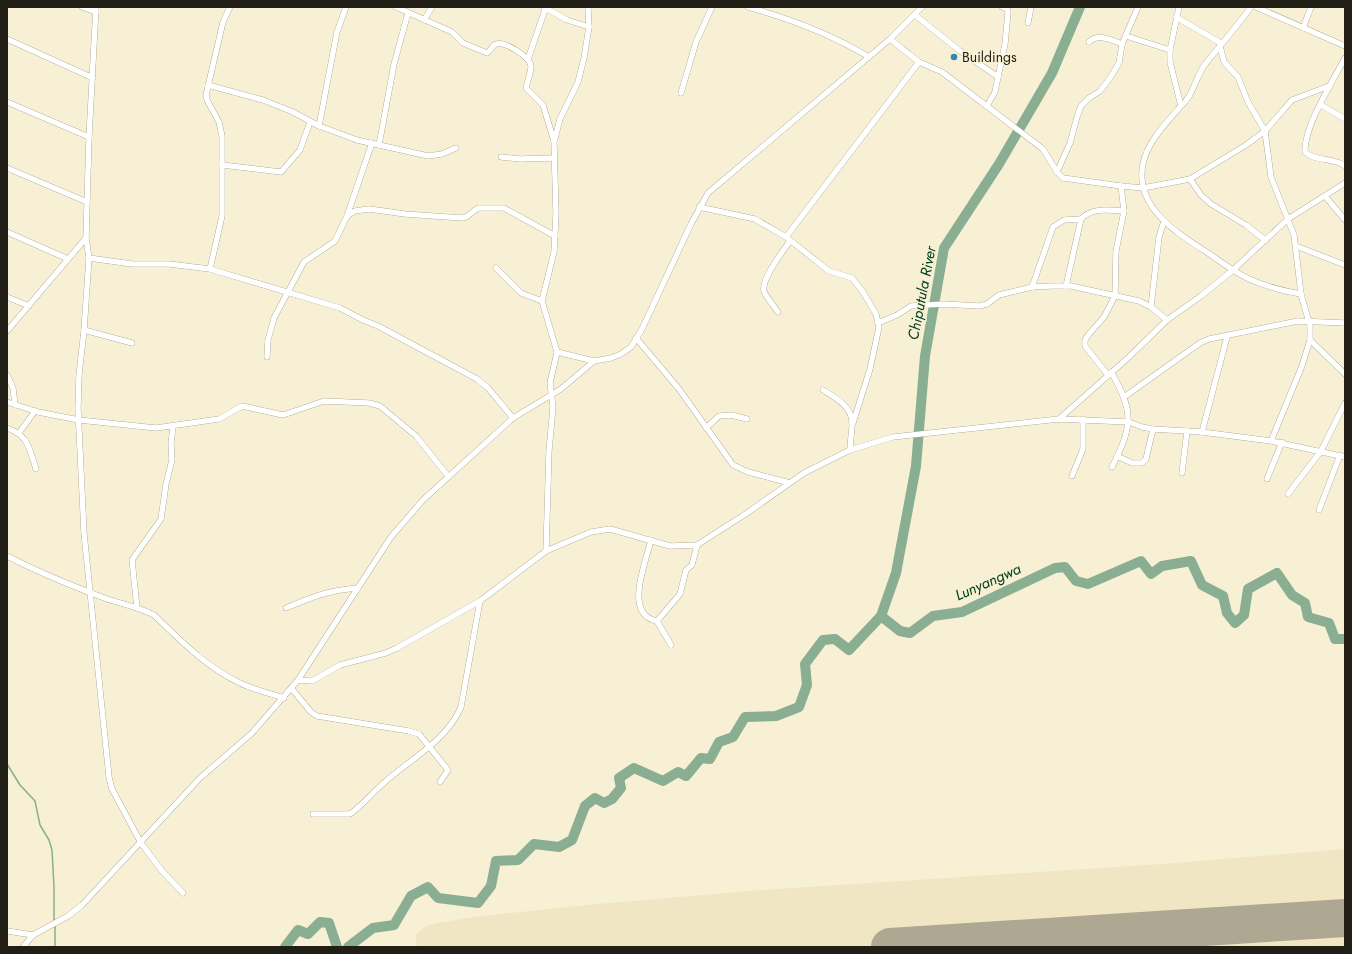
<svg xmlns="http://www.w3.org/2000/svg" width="1352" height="954" font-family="Jost,sans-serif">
<rect width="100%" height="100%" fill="#f8f0d5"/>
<!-- built -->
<polygon fill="#f1e6c4" points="1345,849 1345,947 417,947 415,935 426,926 437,923 473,917 587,905 748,891 1161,864"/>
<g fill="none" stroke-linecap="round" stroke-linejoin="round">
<!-- stream -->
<g stroke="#89ae92" stroke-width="1.5">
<polyline points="904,47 910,52"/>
<polyline points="7,764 20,785 35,801 40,825 49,840 52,850 54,887 54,921"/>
<polyline points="55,947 55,925"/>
</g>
<!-- river -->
<g stroke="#89ae92" stroke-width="10">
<polyline points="881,616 896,573 916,466 925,356 944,248 999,164 1052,73 1080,7"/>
<polyline points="285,947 298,930 308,934 320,922 329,923 337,947"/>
<polyline points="348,947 373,928 394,925 411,896 428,887 438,898 478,903 491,886 496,861 518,860 534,844 559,847 572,840 585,806 595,798 604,803 612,799 621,788 619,778 634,768 663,781 678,772 686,776 701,758 710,759 719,742 733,737 745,717 776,716 799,707 807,685 805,664 823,640 835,639 849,650 881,616 900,631 910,633 933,616 962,612 1055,568 1065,567 1076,581 1088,584 1141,561 1151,574 1162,566 1191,561 1202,585 1223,596 1227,613 1235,623 1244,615 1248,589 1277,573 1292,595 1305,603 1308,617 1329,623 1335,639 1345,639"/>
</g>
<!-- runway -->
<polyline stroke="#aea892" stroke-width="38" points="890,947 1345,918"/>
<!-- minor casing -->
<g stroke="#928b72" stroke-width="6">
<g id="minor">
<polyline points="82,7 96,12"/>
<polyline points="96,7 89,137 86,238 89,258 84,330 79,375 78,408 84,533 109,777 112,789 141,843 162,871 183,893"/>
<path d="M396 7 452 32 463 43 487 53C491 51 492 45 496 44 505 41 530 57 531 66 531 74 527 81 526 88L543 105 554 141"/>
<polyline points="544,7 567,20 589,27"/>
<path d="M748 7C791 19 831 34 869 57"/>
<path d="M1179 7 1170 50V62L1181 106C1167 122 1147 142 1143 164 1134 207 1177 233 1208 253 1221 262 1234 272 1249 279 1265 286 1283 291 1301 294"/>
<polyline points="1256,7 1345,46"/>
<polyline points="915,15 960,51 998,77 995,92 987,106"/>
<polyline points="1176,17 1219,42 1224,62 1238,77 1248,102 1265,131 1271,177 1294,235 1301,294 1310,326 1310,340 1302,366 1271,441"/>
<polyline points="424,20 432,7"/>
<polyline points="1028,23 1031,7"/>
<polyline points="1303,28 1311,7"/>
<polyline points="1126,36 1170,50"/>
<polyline points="7,39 93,78"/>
<polyline points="890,39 919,62 942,72 1043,149 1057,172 1063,178 1121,186"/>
<path d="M1089 42C1098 33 1111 40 1122 44"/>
<path d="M1345 58C1333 81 1304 126 1305 152 1315 162 1334 157 1345 166"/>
<polyline points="528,59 546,7"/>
<polyline points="998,77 1005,44 1008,12 1007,9 1002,7"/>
<polyline points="208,85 263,100 293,112 319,126 357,140 428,156 442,154 456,148"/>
<polyline points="681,93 696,42 712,7"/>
<polyline points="7,102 89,137"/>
<polyline points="1321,105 1345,119"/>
<path d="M1181 106C1194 95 1195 77 1206 63 1221 45 1237 26 1251 7"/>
<polyline points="319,126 337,32 346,7"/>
<polyline points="379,145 394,64 408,13"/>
<polyline points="501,157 520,159 554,158"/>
<polyline points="222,165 281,172 300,150 310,122"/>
<polyline points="7,168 87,202"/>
<polyline points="1057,172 1070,143 1077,117 1081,106 1089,98 1100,91 1110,78 1119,63 1122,44 1138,7"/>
<polyline points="1190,179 1201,195 1211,204 1246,225 1265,240"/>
<polyline points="1325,196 1345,220"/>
<polyline points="699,207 755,219 786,237 829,271 852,278 863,292 876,314 879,327 870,369 853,423"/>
<polyline points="347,216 372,143"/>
<polyline points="7,232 68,259"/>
<polyline points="786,237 919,62"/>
<polyline points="1296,246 1345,265"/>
<polyline points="89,258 132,264 169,264 210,269 340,308 363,320 378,326 477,379 488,388 513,418"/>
<polyline points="496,268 521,293 542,301"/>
<polyline points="210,269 222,216 222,136 219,122 207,100 206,95 223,22 230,7"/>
<path d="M1066 286 1081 219C1092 207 1110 210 1124 211"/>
<polyline points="1032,287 1053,227 1064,220 1081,219"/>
<polyline points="7,297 29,306"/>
<polyline points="1151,307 1159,237 1164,221"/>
<path d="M778 312C774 306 766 297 764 291 761 279 783 251 790 241"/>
<polyline points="878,323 897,315 911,306 943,304 979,306 987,304 999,295 1032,287 1051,286 1071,286 1139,301 1151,307 1167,320"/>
<polyline points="84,330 132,343"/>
<polyline points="7,331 86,238"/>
<polyline points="636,338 679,389 733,465 748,472 790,483"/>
<polyline points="1310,340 1345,374"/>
<polyline points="557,352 594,361"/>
<polyline points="267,357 268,340 274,318 304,262 335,241 347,216 355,211 369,209 405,214 462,218 466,217 478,208 504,208 555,236"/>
<path d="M1111 372C1135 412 1132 427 1112 467"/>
<polyline points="7,375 13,388 15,405"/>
<polyline points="1108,375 1085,346 1085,340 1089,334 1104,317 1115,296 1116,251 1124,211 1121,186 1143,188 1190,179 1246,145 1265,131 1292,100 1329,86"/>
<path d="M823 390C836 398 853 407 852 424 852 433 850 441 850 450"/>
<polyline points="1124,397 1200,343 1209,339 1298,321 1345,323"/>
<polyline points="7,402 38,412 79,420 156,428 219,419 242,406 283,415 324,401 369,403 380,406 416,436 448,476"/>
<polyline points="1059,419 1129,357 1167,320 1201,296 1233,270 1288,219 1345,183"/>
<path d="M7 428C29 436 29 448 36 469"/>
<polyline points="706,428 719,416 731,415 747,419"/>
<polyline points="1202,432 1227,337"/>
<polyline points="19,433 35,411"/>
<polyline points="1117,456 1132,463 1142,463 1146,459 1153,429"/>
<polyline points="1182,473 1187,431"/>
<polyline points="1072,476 1083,449 1083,419"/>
<polyline points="1267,479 1282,442"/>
<polyline points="1288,494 1321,451 1345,403"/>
<polyline points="1319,510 1340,455"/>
<path d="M651 540C646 562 623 615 657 621L680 594 686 570 692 565 697 545"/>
<polyline points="546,551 549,451 553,407 550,383 557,352 542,301 554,252 556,214 554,142 560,119 578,82 584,58 589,27 588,7"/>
<path d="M7 556C40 573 72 586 107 599 122 604 139 607 154 615 180 640 207 668 240 683 254 690 269 693 284 698"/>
<polyline points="137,608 132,560 161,519 166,484 172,460 171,443 173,427"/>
<path d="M286 608C312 597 329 590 358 588"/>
<polyline points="657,621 671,645"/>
<polyline points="298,680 312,681 340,665 386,653 397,648 480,601 546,551 591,532 610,529 670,546 697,545 747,513 804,473 850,450 893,437 1059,419 1129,422 1142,427 1153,429 1202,432 1271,441 1345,457"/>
<polyline points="292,689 311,712 317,716 409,731 419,734 448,770 440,782"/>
<path d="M313 814H350C363 805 373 792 386 781 412 758 447 740 461 707L480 601"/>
<polyline points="7,931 33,935"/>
<polyline points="23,947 33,935 68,916 82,905 200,778 252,733 298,680 391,537 423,500 513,418 561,389 594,361 611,358 621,354 631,347 642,329 691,224 708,193 890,39 922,7"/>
</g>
</g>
<!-- minor -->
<use href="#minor" stroke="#fff" stroke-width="5.5"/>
</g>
<!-- markers -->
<circle fill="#3584b6" stroke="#f8f0d5" stroke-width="1.5" cx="954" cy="57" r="4"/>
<g text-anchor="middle" stroke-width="3" stroke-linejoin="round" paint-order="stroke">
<!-- poi labels -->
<g font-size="14" fill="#211e15" stroke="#f8f0d5" text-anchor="start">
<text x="962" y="62">Buildings</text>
</g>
<!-- water labels -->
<g font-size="15" font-style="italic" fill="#00411c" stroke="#f8f0d5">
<text transform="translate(922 293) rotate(-79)" y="5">Chiputula River</text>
<text transform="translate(988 582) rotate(-24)" y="5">Lunyangwa</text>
</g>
</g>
<!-- border -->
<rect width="1352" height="954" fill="none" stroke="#211e15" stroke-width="16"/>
</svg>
